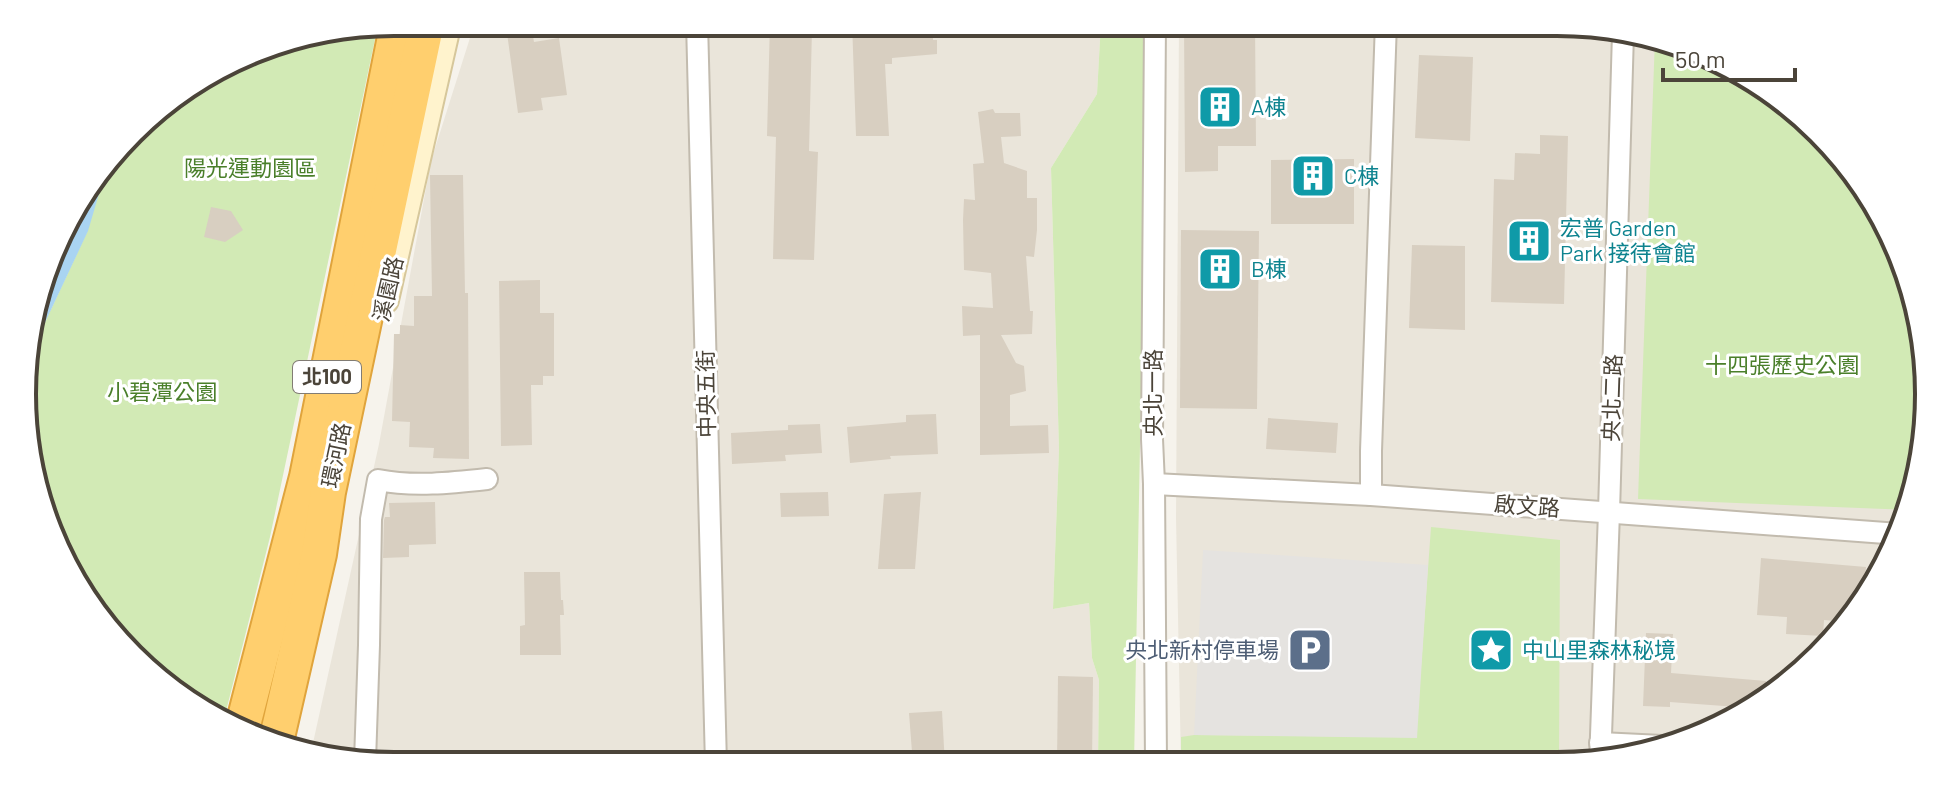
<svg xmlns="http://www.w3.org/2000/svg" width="1951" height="788" font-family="Barlow,'Noto Sans TC',sans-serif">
<rect width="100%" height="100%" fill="#f6f3ec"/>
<!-- residential -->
<g fill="#eae5da">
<polygon points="475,22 1101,22 1097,94 1051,168 1059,449 1053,609 1089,603 1092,658 1099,680 1098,764 394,766 311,752 379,444 431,161"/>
<polygon points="1179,22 1557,22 1676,42 1802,114 1890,229 1928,369 1909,513 1867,600 1802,674 1721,728 1606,763 1181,764 1176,518"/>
</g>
<!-- green -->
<g fill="#d2eab5">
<polygon points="1101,22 1148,22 1134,764 1098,764 1099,680 1092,658 1089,603 1053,609 1059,449 1051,168 1097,94"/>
<polygon points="378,25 270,537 224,719 168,689 84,600 29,467 26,363 87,232 72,208 149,114 274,42"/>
<polygon points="1655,38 1676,42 1802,114 1890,229 1928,369 1910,510 1638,499"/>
<polygon points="1431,527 1560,540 1559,763 1181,764 1181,737 1194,735 1416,737"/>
</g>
<!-- parking -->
<polygon fill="#e5e3e0" points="1203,550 1428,565 1417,738 1194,735"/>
<!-- water -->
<polygon fill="#a9d4f2" points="108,163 88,231 26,363 25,345 72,208"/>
<!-- building -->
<g fill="#d8cfc1">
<polygon points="593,22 652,22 652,37 593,36"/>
<polygon points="770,22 788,22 788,28 812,29 809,151 818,152 814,260 773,259 776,137 767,136"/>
<polygon points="852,22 910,22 910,25 933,26 933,40 937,40 937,54 892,58 892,64 885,64 889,136 856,136"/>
<polygon points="1184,22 1255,22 1256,146 1218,146 1218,171 1185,172"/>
<polygon points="532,30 534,42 559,38 567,95 541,98 543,110 518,113 507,33"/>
<polygon points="1419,55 1473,57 1470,141 1415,138"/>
<polygon points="993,109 995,113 1020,113 1021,136 1001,137 1004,163 1027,171 1027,198 1037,198 1037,230 1034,257 1026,256 1030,311 1033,311 1032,334 1001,335 1016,363 1024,366 1026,391 1010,395 1010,426 1048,425 1049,453 980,455 980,335 963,336 962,306 993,308 991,273 964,270 963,220 964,199 975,200 973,164 984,163 978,112"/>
<polygon points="1540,135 1568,136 1564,304 1491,302 1494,179 1514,180 1515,153 1540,154"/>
<polygon points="1354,159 1354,224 1271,224 1271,160"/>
<polygon points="430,175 463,175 465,293 468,293 469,459 433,458 434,448 409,447 410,422 392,421 394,334 400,334 400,325 414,326 414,296 432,296"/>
<polygon points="211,207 231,211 243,230 225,242 204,237"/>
<polygon points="1181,230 1259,231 1257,409 1180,408"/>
<polygon points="1412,245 1465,246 1465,330 1409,328"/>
<polygon points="540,280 540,313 554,313 554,376 543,376 543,385 531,385 532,445 501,446 499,281"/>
<polygon points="936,414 938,454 890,456 891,459 850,463 847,427 906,422 906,415"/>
<polygon points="1268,418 1338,423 1336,453 1266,449"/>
<polygon points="820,424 822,453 785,455 786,461 732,464 731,433 788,430 788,425"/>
<polygon points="828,492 829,516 781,517 780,493"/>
<polygon points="921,492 915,569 878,569 884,494"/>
<polygon points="435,502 436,544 409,545 409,557 383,558 384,520 385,517 390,517 389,503"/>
<polygon points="1761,558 1866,567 1863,604 1847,622 1824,620 1823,636 1786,634 1787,617 1757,615"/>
<polygon points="524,572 560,572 561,600 563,600 564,615 560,615 561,655 520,655 520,626 525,625"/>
<polygon points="1646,633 1673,634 1671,673 1766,681 1764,699 1751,708 1670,702 1670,707 1643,706"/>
<polygon points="1058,676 1093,677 1092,764 1057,764"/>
<polygon points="942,711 945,765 913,765 909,713"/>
</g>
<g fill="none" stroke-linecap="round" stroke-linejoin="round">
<!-- street casing -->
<g stroke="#c2bbae" stroke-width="24">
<g id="street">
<polyline points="697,22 716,765"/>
<polyline points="1155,22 1152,439 1154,484 1156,764"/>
<polyline points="1154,484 1371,495 1899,534"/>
<polyline points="1371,495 1371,451 1386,22"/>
<polyline points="1600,743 1662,746"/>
<path d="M365 761 369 645 371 519 378 480C413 487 451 483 487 479"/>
<polyline points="1600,763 1609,512 1623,33"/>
</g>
</g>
<!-- secondary casing -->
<g stroke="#d6c79b" stroke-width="30">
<polyline id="secondary" points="385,300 448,22"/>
</g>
<!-- highway casing -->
<g stroke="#e0a43c" stroke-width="38">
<g id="highway">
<polyline points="242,729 307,477 398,22"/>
<polyline points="275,746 319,554 328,492 427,22"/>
</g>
</g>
<!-- street -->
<use href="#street" stroke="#fff" stroke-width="20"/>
<!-- secondary -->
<use href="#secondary" stroke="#fff3cd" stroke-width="26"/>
<!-- highway -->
<use href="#highway" stroke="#ffcf6e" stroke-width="34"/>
</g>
<!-- icons -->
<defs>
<g id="building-square" transform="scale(2.3)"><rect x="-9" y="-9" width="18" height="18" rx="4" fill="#0f9aa8" stroke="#fff"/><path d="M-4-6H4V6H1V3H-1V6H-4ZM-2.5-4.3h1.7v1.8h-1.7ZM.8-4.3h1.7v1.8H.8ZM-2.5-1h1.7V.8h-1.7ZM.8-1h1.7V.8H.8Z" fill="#fff"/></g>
<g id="parking-square" transform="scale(2.3)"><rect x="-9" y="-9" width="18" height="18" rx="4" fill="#5c6f8a" stroke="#fff"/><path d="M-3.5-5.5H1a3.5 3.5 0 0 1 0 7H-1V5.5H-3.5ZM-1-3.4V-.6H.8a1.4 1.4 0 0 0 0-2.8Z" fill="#fff"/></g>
<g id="sight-square" transform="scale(2.3)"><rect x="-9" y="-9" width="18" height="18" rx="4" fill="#0f9aa8" stroke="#fff"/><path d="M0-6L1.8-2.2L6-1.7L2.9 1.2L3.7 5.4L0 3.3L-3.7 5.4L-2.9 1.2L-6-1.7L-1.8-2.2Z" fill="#fff"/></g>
</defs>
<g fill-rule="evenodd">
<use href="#building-square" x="1220" y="107"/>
<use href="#building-square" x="1313" y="176"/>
<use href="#building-square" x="1529" y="241"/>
<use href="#building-square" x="1220" y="269"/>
<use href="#parking-square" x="1310" y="650"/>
<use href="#sight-square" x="1491" y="650"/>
</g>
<g text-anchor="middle" stroke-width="6" stroke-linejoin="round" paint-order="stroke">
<!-- shield labels -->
<rect fill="#fff" stroke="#817c74" stroke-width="2" x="293" y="361" width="68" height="32" rx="6"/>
<g font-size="20" font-weight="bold" fill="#4b4439">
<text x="327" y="384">北100</text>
</g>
<!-- culture labels -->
<g font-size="22" fill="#0d838f" stroke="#fff" text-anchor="start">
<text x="1251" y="115">A棟</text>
<text x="1344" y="184">C棟</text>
<text x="1560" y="236">宏普 Garden<tspan x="1560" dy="25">Park 接待會館</tspan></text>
<text x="1251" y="277">B棟</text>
<text x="1522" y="658">中山里森林秘境</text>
</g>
<!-- park labels -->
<g font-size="22" fill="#4a7f2a" stroke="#fff">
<text x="250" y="176">陽光運動園區</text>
<text x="1782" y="373">十四張歷史公園</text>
<text x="162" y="400">小碧潭公園</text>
</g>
<!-- street labels -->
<g font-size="22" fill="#4b4439" stroke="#fff">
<text transform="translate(388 289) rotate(-77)" y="8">溪園路</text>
<text transform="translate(1153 393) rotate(-90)" y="8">央北一路</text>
<text transform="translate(706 394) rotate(-91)" y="8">中央五街</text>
<text transform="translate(1612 398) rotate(-88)" y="8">央北二路</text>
<text transform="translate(336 455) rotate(-78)" y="8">環河路</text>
<text transform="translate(1527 506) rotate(4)" y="8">啟文路</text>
</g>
<!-- service labels -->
<g font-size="22" fill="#4e5e75" stroke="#fff" text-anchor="end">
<text x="1279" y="658">央北新村停車場</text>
</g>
</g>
<!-- crop -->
<path d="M0 0H1951V788H0ZM394 36H1557A358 358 0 0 1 1915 394V394A358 358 0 0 1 1557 752H394A358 358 0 0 1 36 394V394A358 358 0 0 1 394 36Z" fill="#fff" fill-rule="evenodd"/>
<path fill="none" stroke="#4b4439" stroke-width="4" d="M394 36H1557A358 358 0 0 1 1915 394V394A358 358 0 0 1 1557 752H394A358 358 0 0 1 36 394V394A358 358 0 0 1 394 36Z"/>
<!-- scale -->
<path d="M1663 68v12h132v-12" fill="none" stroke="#4b4439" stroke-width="4"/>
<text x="1675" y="68" font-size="24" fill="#4b4439" stroke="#ffffff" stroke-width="6" paint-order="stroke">50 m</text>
</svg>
